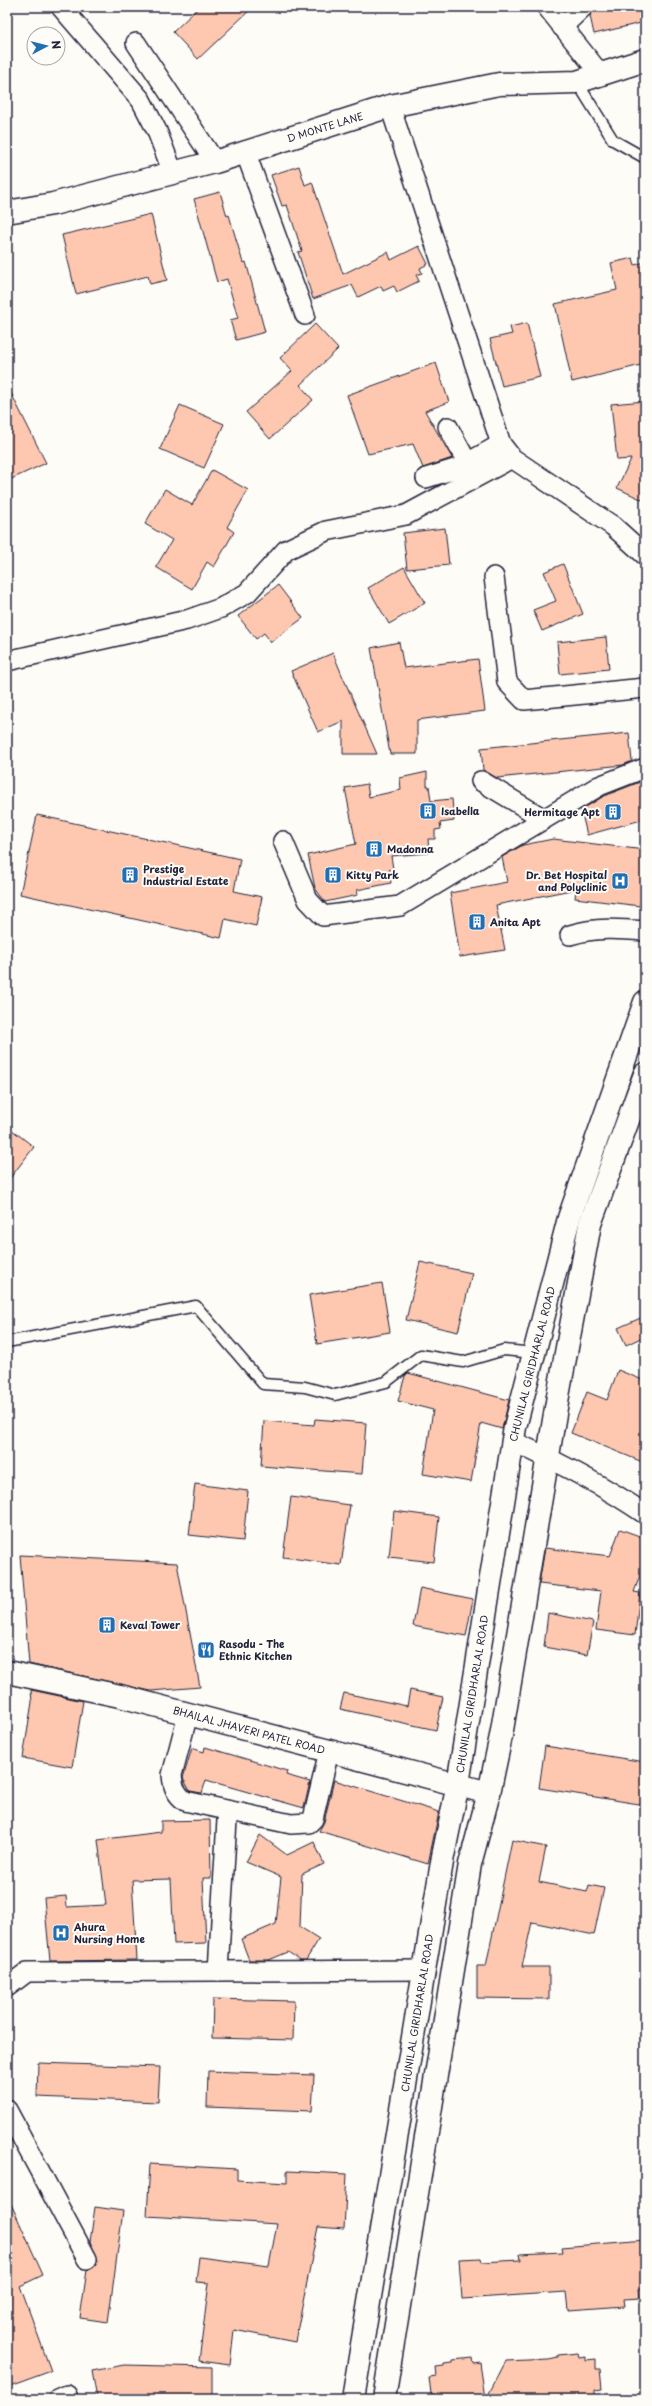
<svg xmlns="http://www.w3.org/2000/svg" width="652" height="2406" font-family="'Playpen Sans',sans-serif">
<rect width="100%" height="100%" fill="#fdfcf7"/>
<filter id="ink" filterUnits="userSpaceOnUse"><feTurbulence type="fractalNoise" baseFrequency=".025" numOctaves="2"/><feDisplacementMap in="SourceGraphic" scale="8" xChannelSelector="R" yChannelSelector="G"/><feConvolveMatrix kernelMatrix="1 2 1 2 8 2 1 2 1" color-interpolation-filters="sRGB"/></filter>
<g filter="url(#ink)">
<!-- building -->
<g fill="#fec8b0" stroke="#22223b">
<polygon points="199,7 253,7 198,59 173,32"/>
<polygon points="594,7 645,7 645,22 594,34 590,16"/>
<polygon points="299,166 305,185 312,182 343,274 388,252 391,260 419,246 428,264 420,268 422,273 416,275 419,281 397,292 394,286 383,291 381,286 358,297 352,285 313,299 298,252 302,251 287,205 282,206 271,175"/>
<polygon points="220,192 227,216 229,215 243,263 246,262 265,332 236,340 230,320 238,318 227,279 217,282 194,199"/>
<polygon points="151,214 167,280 150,284 148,276 76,294 62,235"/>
<polygon points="633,258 635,265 645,262 645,364 572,382 555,304 617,290 611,263"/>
<polygon points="527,323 540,377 502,386 490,339 512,334 510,327"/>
<polygon points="315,324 338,349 300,385 313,400 270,439 246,412 292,371 280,358"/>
<polygon points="436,363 449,402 425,411 452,458 423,468 413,444 368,454 347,395"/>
<polygon points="7,385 46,463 7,481"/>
<polygon points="645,401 645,501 617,488 631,459 617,460 611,404"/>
<polygon points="180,405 224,424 204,468 160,449"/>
<polygon points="212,470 248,490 227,527 234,532 214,567 207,562 192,589 156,567 172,540 145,524 165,489 192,505"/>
<polygon points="445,528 449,565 407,569 403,533"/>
<polygon points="563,564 583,614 542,631 533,610 556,601 544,572"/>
<polygon points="404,567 425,603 389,624 368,588"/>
<polygon points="278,585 303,618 271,642 264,633 256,639 238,616"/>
<polygon points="606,637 609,669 560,674 557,642"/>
<polygon points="399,642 404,668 478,659 485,711 417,720 417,754 390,754 371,648"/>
<polygon points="333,653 342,675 377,754 343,754 343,721 318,732 291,671"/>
<polygon points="629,733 632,761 623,765 497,778 483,770 481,748"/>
<polygon points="427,772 427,786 429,786 431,801 452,799 454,821 440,823 441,829 435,830 435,839 428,839 429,853 391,856 393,869 389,870 391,883 357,890 358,895 325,902 315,888 308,855 356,844 345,788 367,784 369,797 401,790 400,778"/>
<polygon points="645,780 645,819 587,835 581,810 604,796"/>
<polygon points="37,815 240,859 234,891 262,897 256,926 225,919 221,938 20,894"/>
<polygon points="553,839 645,850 640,906 575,898 576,889 496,905 505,950 460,957 450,893 507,882 502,857 523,845"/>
<polygon points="7,1126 34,1147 7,1182"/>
<polygon points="420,1262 472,1273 458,1332 406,1320"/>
<polygon points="382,1283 390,1332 317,1344 309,1295"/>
<polygon points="645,1316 645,1336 626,1345 618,1328"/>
<polygon points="618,1370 645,1381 645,1463 571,1433 587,1392 607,1400"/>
<polygon points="408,1373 509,1400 502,1429 481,1423 471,1482 423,1474 433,1410 398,1401 405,1376"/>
<polygon points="315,1419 366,1423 362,1474 261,1466 264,1421 314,1425"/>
<polygon points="195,1484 248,1491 243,1541 189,1535"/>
<polygon points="291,1497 350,1505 341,1565 283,1557"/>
<polygon points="394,1511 439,1517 434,1562 389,1557"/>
<polygon points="620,1529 645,1538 645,1562 634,1592 640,1593 635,1635 596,1630 601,1591 539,1584 545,1548 610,1556"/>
<polygon points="20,1555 177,1563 200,1687 151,1691 29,1664"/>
<polygon points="420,1588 473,1599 466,1636 413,1626"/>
<polygon points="548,1613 593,1622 587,1655 544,1647"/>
<polygon points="31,1690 83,1701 72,1767 23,1758 32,1702"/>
<polygon points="410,1690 443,1697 436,1730 340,1709 344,1693 407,1706"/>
<polygon points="545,1746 645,1762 645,1805 539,1788"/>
<polygon points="205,1747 287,1771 286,1775 310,1782 304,1808 206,1780 202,1793 190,1791 183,1778 192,1748 204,1752"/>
<polygon points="334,1780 439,1812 428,1864 319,1831 324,1822"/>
<polygon points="210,1820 211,1878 203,1878 206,1943 174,1944 171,1879 132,1880 137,1960 50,1961 44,1898 66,1896 67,1907 106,1905 98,1840 161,1832 161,1821"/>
<polygon points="260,1835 287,1855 314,1842 324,1864 302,1874 300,1927 319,1939 306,1960 300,1960 288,1952 269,1960 249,1960 241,1939 276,1924 281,1877 246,1862"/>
<polygon points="512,1840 546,1847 539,1882 587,1892 589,1885 604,1888 594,1935 532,1922 522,1967 549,1967 549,1999 477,1998 477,1966 486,1966"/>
<polygon points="213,1999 294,2001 293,2040 212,2038"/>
<polygon points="38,2063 160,2067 158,2102 37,2097"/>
<polygon points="208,2071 314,2075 312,2111 207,2107"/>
<polygon points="150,2164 237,2169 237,2180 287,2183 287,2171 347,2174 344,2229 318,2227 295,2342 234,2330 230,2365 199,2361 209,2283 196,2282 199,2257 269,2266 277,2224 147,2216"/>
<polygon points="7,2195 43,2275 20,2286 51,2371 7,2387"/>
<polygon points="95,2207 123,2211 108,2322 80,2318 87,2270 93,2268 98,2260 90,2242"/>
<polygon points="645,2240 645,2288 639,2289 640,2298 624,2299 625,2306 568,2310 566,2292 462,2299 459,2259 481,2258 482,2262 521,2260 520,2254 563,2252 562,2247"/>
<polygon points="578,2353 579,2357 586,2356 586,2360 596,2359 596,2369 600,2369 602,2389 595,2390 595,2396 585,2397 585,2399 486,2399 506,2361 549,2359 558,2357 558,2355"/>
<polygon points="472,2358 473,2363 480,2362 485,2399 435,2399 434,2394 431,2394 429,2377 436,2376 435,2367 444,2366 444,2363 453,2362 453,2360"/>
<polygon points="124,2365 212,2367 212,2399 97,2399 92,2371"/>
</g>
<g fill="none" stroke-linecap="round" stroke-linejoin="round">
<!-- service casing -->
<g stroke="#22223b" stroke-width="13">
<g id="service">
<polyline points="577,82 613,140 645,158"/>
<polyline points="7,1342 196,1306 263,1384 305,1387 335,1395 386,1382 421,1355 463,1362 504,1350 534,1353"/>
</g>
</g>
<!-- minor casing -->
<g stroke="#22223b" stroke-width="22">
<g id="minor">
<polyline points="61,7 141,100 157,131 173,173"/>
<polyline points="547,7 601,75"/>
<polyline points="562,27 583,7"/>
<polyline points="136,43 215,162"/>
<polyline points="390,106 501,444 512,458 613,526 645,555"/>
<polyline points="245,151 305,315"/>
<polyline points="448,427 467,462"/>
<polyline points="426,478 458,468 501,444"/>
<polyline points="494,577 507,682 524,700 645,688"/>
<polyline points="7,661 187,620 221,608 247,593 286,550 326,531 406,515 512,458"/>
<polyline points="481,781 544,819"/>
<polyline points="283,841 308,900 323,916 400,906 599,786 645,768"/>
<path d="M570 935C595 927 620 929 645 931"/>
<path d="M512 1441C558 1462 603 1485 645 1514"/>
<path d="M188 1714 172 1775C173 1787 176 1794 185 1801L291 1824 309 1823 313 1819 329 1751"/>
<polyline points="218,1971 227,1820"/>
<polyline points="7,1987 27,1972 424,1970"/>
<polyline points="7,2110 87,2259"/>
<polyline points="58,2399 67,2395"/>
</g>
</g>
<!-- tertiary casing -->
<g stroke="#22223b" stroke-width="25">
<g id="tertiary">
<polyline points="7,212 53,204 215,162 390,106 499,84 577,82 645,60"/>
<polyline points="7,1672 120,1696 489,1793"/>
</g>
</g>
<!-- secondary casing -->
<g stroke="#22223b" stroke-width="25">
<g id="secondary">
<polyline points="353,2399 443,1856 458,1784 515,1427 569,1218 645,1002"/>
<polyline points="384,2399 470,1864 489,1793 501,1736 558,1396 590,1224 645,1074"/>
</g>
</g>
<!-- service -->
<use href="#service" stroke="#fdfcf7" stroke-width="10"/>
<!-- minor -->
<use href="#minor" stroke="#fdfcf7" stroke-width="19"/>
<!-- tertiary -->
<use href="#tertiary" stroke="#fdfcf7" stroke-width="22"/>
<!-- secondary -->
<use href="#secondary" stroke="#fdfcf7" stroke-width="22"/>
</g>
</g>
<!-- icons -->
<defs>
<g id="building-square" transform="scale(0.9)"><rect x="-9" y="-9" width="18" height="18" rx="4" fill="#1f6fb2" stroke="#fdfcf7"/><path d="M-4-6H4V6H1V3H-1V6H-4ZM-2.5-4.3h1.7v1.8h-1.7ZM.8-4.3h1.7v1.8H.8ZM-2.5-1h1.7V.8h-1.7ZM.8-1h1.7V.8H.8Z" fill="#fff"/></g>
<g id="hospital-square" transform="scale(0.9)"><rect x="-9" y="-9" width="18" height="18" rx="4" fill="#1f6fb2" stroke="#fdfcf7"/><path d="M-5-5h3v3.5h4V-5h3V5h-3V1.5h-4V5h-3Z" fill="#fff"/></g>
<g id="restaurant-square" transform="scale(0.9)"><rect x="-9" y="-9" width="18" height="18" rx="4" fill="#1f6fb2" stroke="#fdfcf7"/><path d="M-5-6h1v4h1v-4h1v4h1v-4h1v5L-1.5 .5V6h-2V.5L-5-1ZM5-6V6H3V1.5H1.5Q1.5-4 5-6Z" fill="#fff"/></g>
</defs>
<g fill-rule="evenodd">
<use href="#building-square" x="428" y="811"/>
<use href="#building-square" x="613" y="812"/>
<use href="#building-square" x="374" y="849"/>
<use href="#building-square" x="130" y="875"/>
<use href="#building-square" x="333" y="875"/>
<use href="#hospital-square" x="620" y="881"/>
<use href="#building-square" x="477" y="922"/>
<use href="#building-square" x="107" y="1625"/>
<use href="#restaurant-square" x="206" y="1650"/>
<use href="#hospital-square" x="61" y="1933"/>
</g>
<g text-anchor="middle" stroke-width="4" stroke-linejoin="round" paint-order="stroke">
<!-- street labels -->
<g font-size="10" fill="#22223b" stroke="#fdfcf7">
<text transform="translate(325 127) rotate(-17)" y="4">D MONTE LANE</text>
<text transform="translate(532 1364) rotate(-76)" y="4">CHUNILAL GIRIDHARLAL ROAD</text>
<text transform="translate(472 1694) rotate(-81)" y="4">CHUNILAL GIRIDHARLAL ROAD</text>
<text transform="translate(249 1730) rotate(15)" y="4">BHAILAL JHAVERI PATEL ROAD</text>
<text transform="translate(417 2013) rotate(-81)" y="4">CHUNILAL GIRIDHARLAL ROAD</text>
</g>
<!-- poi labels -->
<g font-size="10" font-weight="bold" fill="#22223b" stroke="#fdfcf7" text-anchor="start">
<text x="441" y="815">Isabella</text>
<text x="600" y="816" text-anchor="end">Hermitage Apt</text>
<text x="387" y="853">Madonna</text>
<text x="143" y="873">Prestige<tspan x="143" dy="12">Industrial Estate</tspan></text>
<text x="346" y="879">Kitty Park</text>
<text x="607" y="879" text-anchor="end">Dr. Bet Hospital<tspan x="607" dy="12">and Polyclinic</tspan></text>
<text x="490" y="926">Anita Apt</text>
<text x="120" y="1629">Keval Tower</text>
<text x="219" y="1648">Rasodu - The<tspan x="219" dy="12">Ethnic Kitchen</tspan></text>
<text x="74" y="1931">Ahura<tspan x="74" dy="12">Nursing Home</tspan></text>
</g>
</g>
<!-- margin -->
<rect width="652" height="2406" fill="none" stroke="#fdfcf7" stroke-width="24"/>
<rect x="12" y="12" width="628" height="2382" fill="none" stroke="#22223b" stroke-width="1.5" filter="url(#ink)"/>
<!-- north arrow -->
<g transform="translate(46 46) rotate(83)"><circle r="19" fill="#fdfcf7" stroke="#a5a5ac"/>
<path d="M0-3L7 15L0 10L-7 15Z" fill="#1f6fb2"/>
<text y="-6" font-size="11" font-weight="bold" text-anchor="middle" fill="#22223b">N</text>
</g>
</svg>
